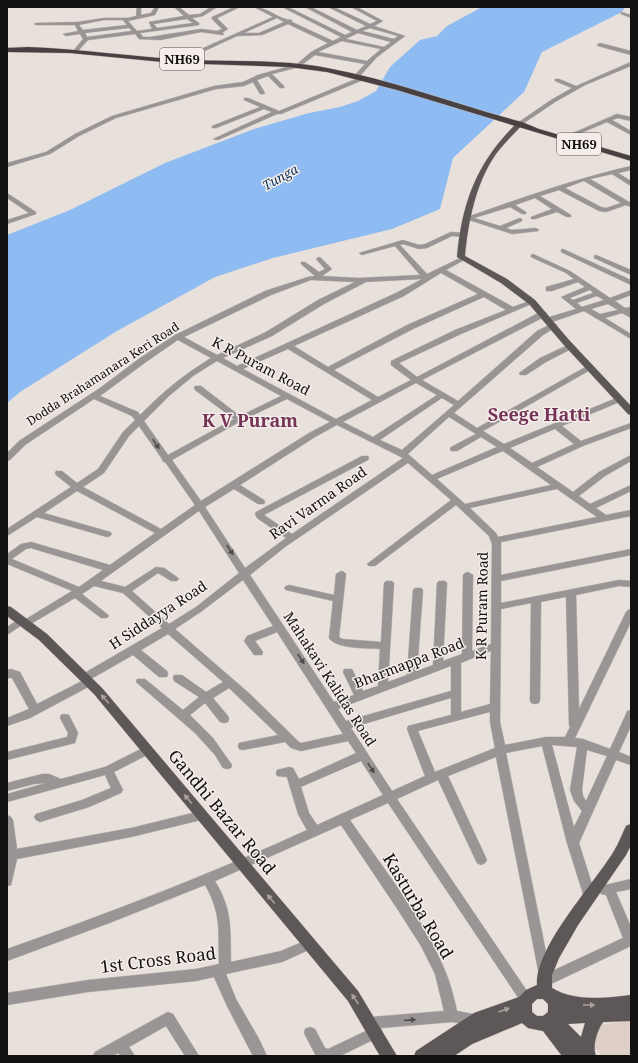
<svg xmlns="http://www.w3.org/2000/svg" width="638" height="1063" font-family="'Noto Serif',serif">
<rect width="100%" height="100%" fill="#e8e0db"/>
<!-- built -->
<polygon fill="#ded0c7" points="631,1021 631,1056 602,1056 590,1042 598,1025"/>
<!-- water -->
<polygon fill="#8ebbf1" points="482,7 625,7 622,12 542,52 524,92 453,158 440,209 392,229 273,258 215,277 117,331 20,392 7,403 7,235 70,210 165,163 254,129 309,113 340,107 358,101 376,91 390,67 420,40 437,36 447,26"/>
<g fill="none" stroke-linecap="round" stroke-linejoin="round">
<!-- minor casing -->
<g stroke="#c2bbb6" stroke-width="1">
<g id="minor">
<path d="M137 7H141V15L151 13 155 7H159L155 15 128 21 137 31 152 29 149 22 184 16 174 7H179L189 15 200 14 211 7H217L203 16 192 18 199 23V25L140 33 143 37H150L201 29 217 31 222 29 212 19V17L234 7H240L217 18 228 29 222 33 224 34 223 35 201 32 160 40 139 39 135 34 88 40 77 52 74 50 83 39 80 34 66 36 63 34 78 31 75 25H36L34 24 36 23 78 22 104 18H128L136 16ZM187 19 193 23 157 28 154 24ZM104 20H123L127 25 83 30 79 25ZM129 28 132 31 87 37 85 33Z"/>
<path d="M254 7C268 7 279 20 292 20V22L333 41 341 37 282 7H288L345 35 352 32 305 7H311L357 30 366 26 328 7H334L370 24 377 21 351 7H357L383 21 374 26 405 36 377 57 358 78 353 77 365 64 315 55 299 67 272 74 284 86V88H280L268 76 257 80 265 93 264 94H260L253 82 244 86 216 89 116 118 79 136 50 154 7 167V163L46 152 75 134 112 116 214 86 243 82 258 75 297 64 311 52 328 43 288 24 262 35 237 36 185 60H181V58L273 17ZM277 18 284 22 259 33H244ZM370 28 398 36 394 39 362 31ZM358 33 391 42 384 47 346 39ZM342 41 381 49 367 61 318 52Z"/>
<polygon points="621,12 631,15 631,18 621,14"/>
<polygon points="600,43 631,51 631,55 598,46 597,45"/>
<polygon points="631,62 631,66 585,85 555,102 521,125 516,124 551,100 572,88 555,81 555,79 559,79 576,86"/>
<polygon points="361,77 364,79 363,80 281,114 277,114 218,140 213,139 272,112 264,109 216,128 212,128 212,126 260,107 244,100 244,98 248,98 279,111"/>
<polygon points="617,114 631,117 631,121 618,118 612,120 631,131 631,135 607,122 569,138 564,137"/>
<path d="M631 166V170L618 173 631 181V186L612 174 590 179 631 203V207L626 205 606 212 599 211 559 190 540 196 571 215V217H567L557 212 535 219H531V217L552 209 535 198 515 205 526 212V214H522L510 207 474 218 500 226 520 218 522 219V221L506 228 512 230 536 228 539 230 538 231 512 234 466 219 467 217C522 198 574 179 631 166ZM584 181 621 203 606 208 601 207 565 188Z"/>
<polygon points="7,193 36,212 36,214 7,224 7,220 29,213 7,198"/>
<path d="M451 232 464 233 467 235 464 237 452 236 427 248 419 249 403 244 400 245 427 274 460 258H464V260L446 270 513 307 532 300 536 302 461 334 399 363 417 377 540 312H546V316L422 380 458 401 537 331 553 323 557 325 556 327 543 335 454 413 477 428 589 365 593 367 592 369 483 431 504 444 619 397H622L623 399 622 401 562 426 581 441 631 423V428L583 446 537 467 573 492 599 472 631 455V461L605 476 579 496 590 504 631 485V491L596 508 606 515 631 510V516L501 542V575L631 549V555L501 581V603L619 580 631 581V587L619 586 576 595 579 709 626 612 628 610 631 609V622L575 738 583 739 610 749 626 714 627 711 631 710V726L619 752 631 757V765L616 760 579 843 596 897 594 901 590 902 586 901 584 897 567 843 542 746 506 753 550 972 623 938 606 895 601 894 599 890 601 886 605 885 631 879V889L616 892 631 927V946L549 985 545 987 541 985 496 757 448 776 487 860 485 863 481 865 477 863 438 780 397 799 529 994 531 998 529 1002 525 1004 521 1002 388 803 350 820C382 867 426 921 446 973 451 985 454 998 457 1011L483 1016 484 1020 483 1024 478 1026 452 1022 381 1028 382 1032 381 1036 340 1056H316L304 1033 305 1029 310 1027 315 1029 325 1048 328 1049 370 1029 366 1027 365 1023 366 1019 371 1017 444 1011 435 974 421 946 398 910 341 825 215 881C233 911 230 928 231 962L281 951 309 939 313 940 315 944 313 948 282 962 226 974 236 999 259 1039 267 1056H253L227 1006 214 977 196 981 88 992 7 1005V993L88 980 196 969 219 964C218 933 222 914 205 885L112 922 7 961V949C109 913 209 875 307 830L298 814 287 777 277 776 276 773 277 770 289 767 293 768 299 779 356 753 348 741 301 751 291 748 285 742 243 750 239 749 238 746 239 743 278 735 229 688 213 698 228 716 229 719 228 722 224 723 220 722 205 703 190 715 213 738 232 765 231 768 227 769 223 768 215 755 195 733 136 682 137 679H145L183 710 199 697 174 681 173 678 174 675H182L206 692 223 682 168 634 141 650 167 671 168 674 167 677H159L133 655 91 679 93 682 92 685 30 718 7 726V718L29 709 12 678H7V670L11 669 20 672 37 704 82 681 80 678 81 675 162 628 123 593 94 586 82 594 107 614 109 616 107 618H101L75 598 29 625 26 626 22 625 7 635V627L22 617 26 619 72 591 7 564V554L21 544 31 542 110 565 155 533 77 491 44 513 110 532 112 534 110 536 107 537 37 517 7 536V529L71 487 56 475 55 473 56 471H62L77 483 98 469 123 432 135 420 132 416 94 399 25 445 10 460 7 461V453L19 441 100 388 140 358 175 335 265 291 308 277 315 276 301 264V262H305L319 272 325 269 316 259 319 257 321 258 332 269 322 276 358 278 420 275 395 246 362 255 359 253 403 240 419 245 425 244ZM441 273 478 294 407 325 328 367 294 346 404 296ZM422 279 398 292 237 366 223 358 272 336 324 304 366 282ZM311 280 355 282 318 300 266 332 217 355 184 337 271 295ZM484 297 506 310 455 330 391 361V365L411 380 378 397 334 370 413 329ZM178 340 211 358C183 375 163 392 140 415L138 412 100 396 146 362ZM288 349 372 400 336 419 243 369ZM217 361 281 396 240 416 201 386H195L194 388 195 390 234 419 168 455 144 421 169 396 193 376ZM416 383 437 395 373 437 343 422ZM442 398 454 405 402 450 380 440ZM287 399 330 422 309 433 201 501 172 460 239 422ZM449 417 476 434 451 447 450 449 451 451H457L481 437 497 447 432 475 408 454ZM337 425 403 458 292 534 264 515 368 460 369 458 368 456H362L256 512 255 514 257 518 286 538 245 568 205 507 234 489 258 504H264L265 502 264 500 240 485 315 437ZM139 426 162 459 163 462H165L195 505 161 529 83 487 104 473 129 436ZM555 429 574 444 532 463 510 448ZM503 451 551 485 465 504 437 479ZM408 463 451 500 367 564 369 566H375L456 505 489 536 492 544 491 644 472 651 473 575 468 572 465 573 463 575 462 654 443 661 447 583 445 581H439L437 583 433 665 417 671 423 590 421 588H415L413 590 407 675 388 682 394 583 392 581H386L384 583 381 642 342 639 339 637 346 574 344 572 341 571 336 574 334 595 289 585 286 586 284 588 286 590 333 601 329 638C336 649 367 648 380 649L378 686 363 691 352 669H344L343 672 354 695 334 702 250 575 285 547ZM557 489 597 517 498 537 496 533 470 508ZM199 511 239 573 196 607 169 624 132 591 158 573 171 581H177L179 579 177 577 164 568 156 567 125 587 101 581ZM31 548 103 570 79 587 12 559 26 549ZM243 580 273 626 247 636 244 641 254 655H262L263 652 255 641 277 632 343 734 301 743 299 742 250 694 175 629 202 611ZM566 597 569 725 570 727 565 737H546L505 745 500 722 501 609 531 603 530 700 531 703 535 704 539 703 540 700 541 602ZM491 651 490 704 461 712V663ZM451 666V691L346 721 338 709ZM451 698V715L408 726 407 729 425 776 392 791 351 728ZM490 712V722L495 748 435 772 418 731ZM552 745 577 747 570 790 574 801 582 811 574 827ZM587 750 607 756 586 801 583 796 582 790ZM361 761 383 795 317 825 309 813 301 787Z"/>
<polygon points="563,249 631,280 631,285 561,252 561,250"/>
<path d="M533 254 570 271 610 298 631 290V295L615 301 625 308 631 307V311L629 312 631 313V318L622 313 605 318 631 334V339L584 311 552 322H546V318L576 309 561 297 585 287 578 282 552 291H546V287L574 279 566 273 531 257V255ZM590 290 593 293 573 300 570 298ZM597 296 604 300 582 307 577 303ZM608 304 618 310 600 314 591 309Z"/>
<polygon points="596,255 631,270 631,275 594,258 594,256"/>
<polygon points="568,345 571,345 575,347 546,362 526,375 520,375 519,373 540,358"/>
<polygon points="65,714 69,715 78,733 75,743 7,760 7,752 67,737 68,733 60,718 61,715"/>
<polygon points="147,746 151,747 152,750 151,753 114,772 123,790 121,793 89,807 40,822 36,820 34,817 36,814 82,800 111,788 105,775 7,802 7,794 46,783 34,784 7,791 7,783 42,774 49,774 61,779 105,767"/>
<polygon points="201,811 205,813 207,816 205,819 131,837 17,859 11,885 7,886 7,815 11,817 13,820 17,849 131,828"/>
<polygon points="168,1012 173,1014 199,1056 185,1056 166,1026 129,1047 135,1056 121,1056 118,1053 113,1056 93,1056 95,1052"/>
</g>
</g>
<!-- major casing -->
<g stroke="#c2bbb6" stroke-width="1">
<g id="major">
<path d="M517 123 523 124C514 134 504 143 496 154 476 182 468 222 465 256L507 279 535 300 569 340 631 406V415L628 414 563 344 529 304 501 283 457 257C462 202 477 162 517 123Z"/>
<polygon points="7,606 11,607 47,634 102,688 358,991 397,1056 380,1056 348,1001 94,694 39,640 7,616"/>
<path d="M631 824V845L626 855 578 925 559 958 552 975V988C574 1002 607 998 631 995V1021L603 1022C597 1031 592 1046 596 1056H562L543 1031 528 1028 522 1023 472 1044 454 1056H414L416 1051 474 1013 519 997 526 990 537 985C535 947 594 884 614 851 619 843 622 834 626 826ZM537 999H543L548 1004V1012L543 1016H537L532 1012V1004ZM585 1023 581 1037 568 1024Z"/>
</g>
</g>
<!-- highway casing -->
<g stroke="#c2bbb6" stroke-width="1">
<path id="highway" d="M28 47C82 49 134 57 188 60 234 62 281 59 327 68 393 80 457 105 522 122L539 129 631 156V161L397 90 327 72 289 67 173 63 70 53 7 52V48Z"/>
</g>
<!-- minor -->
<use href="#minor" fill="#999595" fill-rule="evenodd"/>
<!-- major -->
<use href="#major" fill="#5e5757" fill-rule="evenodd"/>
<!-- highway -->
<use href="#highway" fill="#494141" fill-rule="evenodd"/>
</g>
<!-- one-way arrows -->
<defs><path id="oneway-solid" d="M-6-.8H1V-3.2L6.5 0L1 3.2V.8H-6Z"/></defs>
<g fill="#4f4c4b">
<use href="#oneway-solid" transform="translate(156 444) rotate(56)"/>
<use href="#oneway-solid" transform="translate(230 550) rotate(57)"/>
<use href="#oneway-solid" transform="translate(301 659) rotate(57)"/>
<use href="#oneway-solid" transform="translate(371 768) rotate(57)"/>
<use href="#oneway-solid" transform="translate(410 1020) rotate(-5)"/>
</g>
<g fill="#aaa2a0">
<use href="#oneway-solid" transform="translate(105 699) rotate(-130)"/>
<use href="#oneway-solid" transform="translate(188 799) rotate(-130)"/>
<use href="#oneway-solid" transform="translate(271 899) rotate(-130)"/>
<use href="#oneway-solid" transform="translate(355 999) rotate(-124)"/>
<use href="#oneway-solid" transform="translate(589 1005)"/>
<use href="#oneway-solid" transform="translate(504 1010) rotate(-20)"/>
</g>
<g text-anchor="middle" stroke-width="3" stroke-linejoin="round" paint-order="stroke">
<!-- far-street labels -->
<g font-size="12" fill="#13110f" stroke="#f5ede9">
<text transform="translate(103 374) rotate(-33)" y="4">Dodda Brahamanara Keri Road</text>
</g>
<!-- shield labels -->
<g fill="#f5ede9" stroke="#575350" stroke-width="1">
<rect x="160" y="48" width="44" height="22" rx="3"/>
<rect x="557" y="133" width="44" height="22" rx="3"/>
</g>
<g font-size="13" font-weight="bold" fill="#13110f">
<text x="182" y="64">NH69</text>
<text x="579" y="149">NH69</text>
</g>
<!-- far-water labels -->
<g font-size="13" font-style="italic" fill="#0b325d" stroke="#f5ede9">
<text transform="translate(280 177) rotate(-29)" y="5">Tunga</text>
</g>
<!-- street labels -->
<g font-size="14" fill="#13110f" stroke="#f5ede9">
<text transform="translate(261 366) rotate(28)" y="5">K R Puram Road</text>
<text transform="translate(318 503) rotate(-35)" y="5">Ravi Varma Road</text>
<text transform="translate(482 606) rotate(-89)" y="5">K R Puram Road</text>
<text transform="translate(158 615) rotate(-33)" y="5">H Siddayya Road</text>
<text transform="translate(409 663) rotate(-21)" y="5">Bharmappa Road</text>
<text transform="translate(330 679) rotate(57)" y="5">Mahakavi Kalidas Road</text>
</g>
<!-- near-street labels -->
<g font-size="17" fill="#13110f" stroke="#f5ede9">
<text transform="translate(222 812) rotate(50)" y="6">Gandhi Bazar Road</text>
<text transform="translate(418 906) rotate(59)" y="6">Kasturba Road</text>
<text transform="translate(158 960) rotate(-7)" y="6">1st Cross Road</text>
</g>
<!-- district labels -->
<g font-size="18" font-weight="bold" fill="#743457" stroke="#f5ede9">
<text x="539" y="421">Seege Hatti</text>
<text x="250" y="427">K V Puram</text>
</g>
</g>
<!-- border -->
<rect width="638" height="1063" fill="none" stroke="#13110f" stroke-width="16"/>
</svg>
